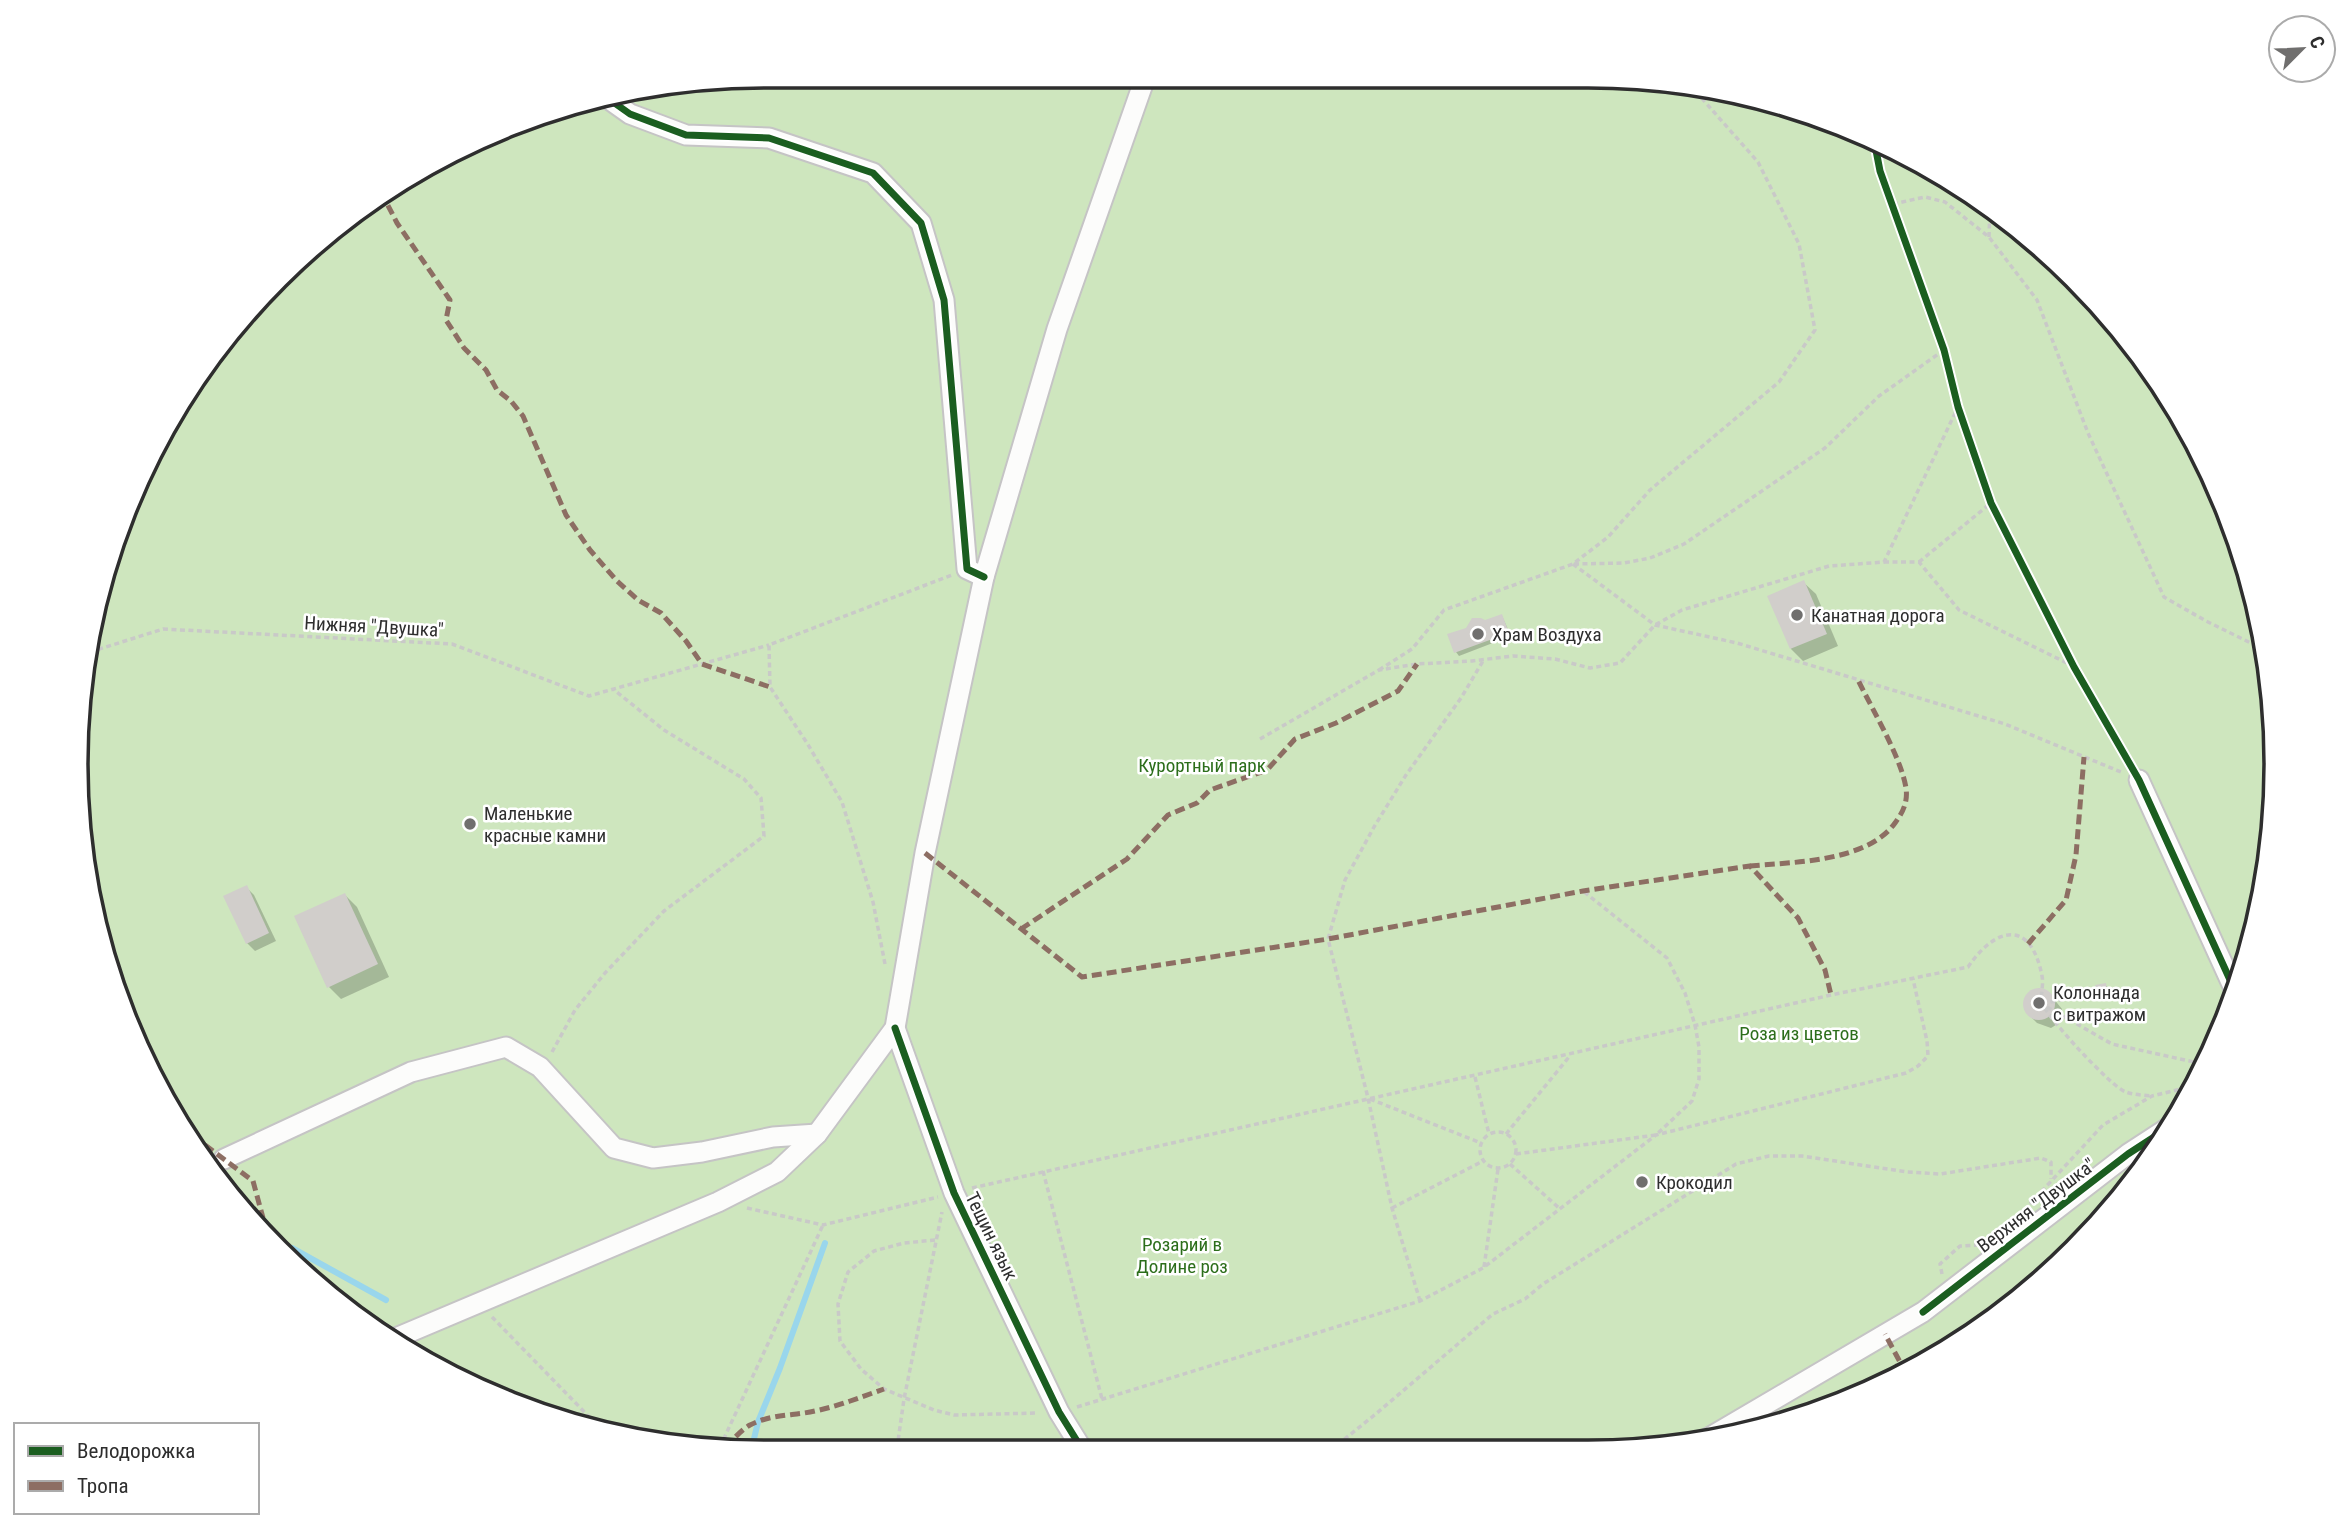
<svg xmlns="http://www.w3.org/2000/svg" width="2351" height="1528" font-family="'Roboto Condensed',sans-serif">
<rect width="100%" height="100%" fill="#ece8e4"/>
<!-- green -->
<polygon fill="#cee6be" points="674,81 1677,81 1851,128 1969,191 2041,246 2133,344 2205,459 2252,585 2274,719 2270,854 2239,985 2184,1108 2105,1218 2007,1310 1892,1382 1766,1429 1632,1451 674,1447 500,1400 419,1360 310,1282 191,1146 128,1028 99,942 81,854 77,719 112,542 146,459 217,345 277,277 381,192 543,112"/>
<!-- shadow -->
<g fill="#0003">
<polygon points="1803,582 1816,594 1838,646 1803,661 1791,649"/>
<polygon points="1502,616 1511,636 1459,656 1456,652 1485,622"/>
<polygon points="246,887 254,895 276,941 255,951 247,943"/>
<polygon points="345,895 357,907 389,977 341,999 329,987"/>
<polygon points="2105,985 2109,988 2111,999 2103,1001 2099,997"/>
<polygon points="2038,990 2048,992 2062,1009 2059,1023 2051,1028 2037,1023 2028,1014 2025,1006 2030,993"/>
</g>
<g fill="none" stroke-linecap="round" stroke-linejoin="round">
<!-- stream -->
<g stroke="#99d6ec" stroke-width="6">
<polyline points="278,1246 292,1248 386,1300"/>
<polyline points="752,1447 758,1422 780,1368 825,1243"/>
</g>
</g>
<!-- building -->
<g fill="#d1cecb">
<polygon points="1804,580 1827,634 1790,649 1767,596"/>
<polygon points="1502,614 1509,633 1454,653 1447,634 1466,628 1472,618 1481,618 1485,620"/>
<polygon points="247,885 269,933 246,944 223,896"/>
<polygon points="345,893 378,964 327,988 294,916"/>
<polygon points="2106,983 2108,996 2098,998 2095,985"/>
<circle cx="2039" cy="1004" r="16"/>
</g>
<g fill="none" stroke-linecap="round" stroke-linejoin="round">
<!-- minor casing -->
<g stroke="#c5c4c5" stroke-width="23">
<g id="minor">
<polyline points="606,97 630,114 686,135 769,138 873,173 921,223 944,300 967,569 984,577"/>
<polyline points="2139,780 2236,993"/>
<polyline points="895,1028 954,1193 1059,1412 1082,1449"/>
<polyline points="224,1159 411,1072 506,1047 540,1067 614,1148 653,1158 702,1152 773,1137 817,1134"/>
<polyline points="391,1340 718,1202 777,1172 817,1134 895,1028 925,853 984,577 1057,329 1144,81"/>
<polyline points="1707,1439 1923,1312 2128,1154 2171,1126"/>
</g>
</g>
<!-- path -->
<g stroke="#c9c9c8" stroke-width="3.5" stroke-dasharray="5 3.5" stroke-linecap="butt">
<polyline points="1874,140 1880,171 1944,350 1958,407 1991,503 2074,667 2130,763"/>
<polyline points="1893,204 1925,197 1945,202 1989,237 2037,300 2088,433 2164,597 2206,621 2263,649"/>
<polyline points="1989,237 1990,207"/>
<polyline points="1884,562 1919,562 1959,610 2073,666"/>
<polyline points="1919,562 1991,503"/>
<polyline points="1573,564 1655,625 1737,643 2005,724 2121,772"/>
<polyline points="1574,564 1624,563 1650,558 1684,544 1825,448 1879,396 1944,350"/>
<polyline points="90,652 163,629 452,644 589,696 769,645"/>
<polyline points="1379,670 1412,649 1444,610 1573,564 1608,537 1650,490 1779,382 1815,330 1799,244 1758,162 1690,85"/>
<polyline points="1260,739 1379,670 1417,664 1472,661 1513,656 1555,659 1590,668 1620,663 1655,625 1682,610 1829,566 1884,562 1958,407"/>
<polyline points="885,964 873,902 842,802 807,743 770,687 769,645 952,575"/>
<polyline points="2042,1004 2100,991"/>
<polyline points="2047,1007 2112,1044 2203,1064"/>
<polyline points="552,1052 575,1010 605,973 664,911 764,836 761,798 744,779 664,730 613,689"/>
<polyline points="1475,1077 1489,1134"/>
<polyline points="1370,1099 1481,1143"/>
<circle cx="1498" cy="1150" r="18"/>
<polyline points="1506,1134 1569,1057"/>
<polyline points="1516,1154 1656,1135 1692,1101 1699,1079 1699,1047 1695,1025 1685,993 1667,958 1583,891"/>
<polyline points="1510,1164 1559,1208"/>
<polyline points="1043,1171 1102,1399"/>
<path d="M972 1188 1831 995 1968 967C1996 926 2031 919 2042 976 2044 985 2040 995 2042 1003 2046 1016 2112 1088 2126 1092 2134 1095 2144 1095 2152 1096"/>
<polyline points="2030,1204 2103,1125 2152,1096 2181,1089 2198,1077"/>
<polyline points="747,1208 823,1225 938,1197"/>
<polyline points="1392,1208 1483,1161"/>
<polyline points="263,1218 266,1231"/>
<polyline points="935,1240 904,1243 874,1251 848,1272 838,1304 840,1341 861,1369 884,1389 934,1410 954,1415 1038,1413"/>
<polyline points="1484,1267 1498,1169"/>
<polyline points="1942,1274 1940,1264 1960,1246 1977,1245"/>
<polyline points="1420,1301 1392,1208 1368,1098 1328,939 1345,880 1374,827 1406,775 1461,698 1483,661"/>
<polyline points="492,1317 598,1426"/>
<polyline points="1077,1407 1420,1301 1483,1268 1656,1135 1906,1073 1918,1066 1928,1056 1927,1041 1913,979"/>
<polyline points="720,1447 823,1225"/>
<polyline points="897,1448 904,1399 942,1212"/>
<polyline points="1331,1450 1377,1413 1493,1314 1525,1299 1543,1284 1736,1164 1769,1156 1802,1156 1907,1172 1940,1174 2041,1158 2051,1162 2051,1179"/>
</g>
<!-- minor -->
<use href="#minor" stroke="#fcfcfb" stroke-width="19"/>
<!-- quiet -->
<g stroke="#8d6e63" stroke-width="5" stroke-dasharray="10 5" stroke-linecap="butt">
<polyline points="1134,81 1143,87"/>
<polyline points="381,192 397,223 450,300 446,320 464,348 486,370 497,390 511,401 523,416 566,515 590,550 617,581 638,600 661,613 686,641 702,664 770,687"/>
<polyline points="925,853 1082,977 1328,939 1583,891 1750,866 1798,918 1825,970 1831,995"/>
<path d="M1750 866C1794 862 1867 862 1895 823 1903 812 1908 802 1906 788 1901 757 1872 709 1858 680"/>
<polyline points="1021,929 1127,859 1168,815 1197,803 1210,790 1267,770 1295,739 1336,723 1398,691 1417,664"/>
<polyline points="2028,944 2066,900 2076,855 2084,757"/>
<polyline points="181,1127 253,1181 263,1218"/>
<polyline points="1883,1385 1900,1362 1885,1334"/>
<path d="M725 1447C733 1440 741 1430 750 1425 771 1414 793 1416 815 1411 839 1406 861 1397 884 1389"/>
</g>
<!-- cycleway casing -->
<g stroke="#fff" stroke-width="11">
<g id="cycleway">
<polyline points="606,97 630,114 686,135 769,138 873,173 921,223 944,300 967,569 984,577"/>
<polyline points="1874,140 1880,171 1944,350 1958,407 1991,503 2074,667 2139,780 2236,993"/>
<polyline points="895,1028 954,1193 1059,1412 1082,1449"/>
<polyline points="1923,1312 2128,1154 2171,1126"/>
</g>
</g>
<!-- cycleway -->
<use href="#cycleway" stroke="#1b5e20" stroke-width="7"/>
</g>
<!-- markers -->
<g fill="#706f6e" stroke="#fff" stroke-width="2.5">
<circle cx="1797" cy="615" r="7"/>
<circle cx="1478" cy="634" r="7"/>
<circle cx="470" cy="824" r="7"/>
<circle cx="2039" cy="1003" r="7"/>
<circle cx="1642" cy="1182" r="7"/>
</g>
<g text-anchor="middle" stroke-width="5" stroke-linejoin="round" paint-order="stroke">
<!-- poi labels -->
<g font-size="19" fill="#2e2e2e" stroke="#fff" text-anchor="start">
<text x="1811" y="622">Канатная дорога</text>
<text x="1492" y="641">Храм Воздуха</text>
<text x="484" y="820">Маленькие<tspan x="484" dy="22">красные камни</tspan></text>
<text x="2053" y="999">Колоннада<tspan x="2053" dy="22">с витражом</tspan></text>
<text x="1656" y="1189">Крокодил</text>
</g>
<!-- street labels -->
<g font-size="19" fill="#2e2e2e" stroke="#fff">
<text transform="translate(374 626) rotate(3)" y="7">Нижняя "Двушка"</text>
<text transform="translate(2036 1205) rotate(-37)" y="7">Верхняя "Двушка"</text>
<text transform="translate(992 1236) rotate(64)" y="7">Тещин язык</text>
</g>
<!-- park labels -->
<g font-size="19" fill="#2c6e1b" stroke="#fff">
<text x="1202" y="772">Курортный парк</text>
<text x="1799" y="1040">Роза из цветов</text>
<text x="1182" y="1251">Розарий в<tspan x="1182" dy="22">Долине роз</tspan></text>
</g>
</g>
<!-- crop -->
<path d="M0 0H2351V1528H0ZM764 88H1588A676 676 0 0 1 2264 764V764A676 676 0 0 1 1588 1440H764A676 676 0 0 1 88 764V764A676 676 0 0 1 764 88Z" fill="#fff" fill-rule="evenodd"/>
<path fill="none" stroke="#2e2e2e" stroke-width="3.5" d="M764 88H1588A676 676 0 0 1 2264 764V764A676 676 0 0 1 1588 1440H764A676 676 0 0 1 88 764V764A676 676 0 0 1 764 88Z"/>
<!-- legend -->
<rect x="14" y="1423" width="245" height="91" fill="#ffffff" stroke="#ababab" stroke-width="2"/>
<rect x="28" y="1446" width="35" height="10" fill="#1b5e20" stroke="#ababab" stroke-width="2"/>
<text x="77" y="1458" font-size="21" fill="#2e2e2e">Велодорожка</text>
<rect x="28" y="1481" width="35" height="10" fill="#8d6e63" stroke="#ababab" stroke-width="2"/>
<text x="77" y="1493" font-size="21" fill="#2e2e2e">Тропа</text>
<!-- north arrow -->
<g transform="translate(2302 49) rotate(66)"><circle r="33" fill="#ffffff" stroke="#ababab" stroke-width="2"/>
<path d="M0-5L12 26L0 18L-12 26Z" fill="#706f6e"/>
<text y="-10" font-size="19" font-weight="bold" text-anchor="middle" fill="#2e2e2e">С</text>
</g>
</svg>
